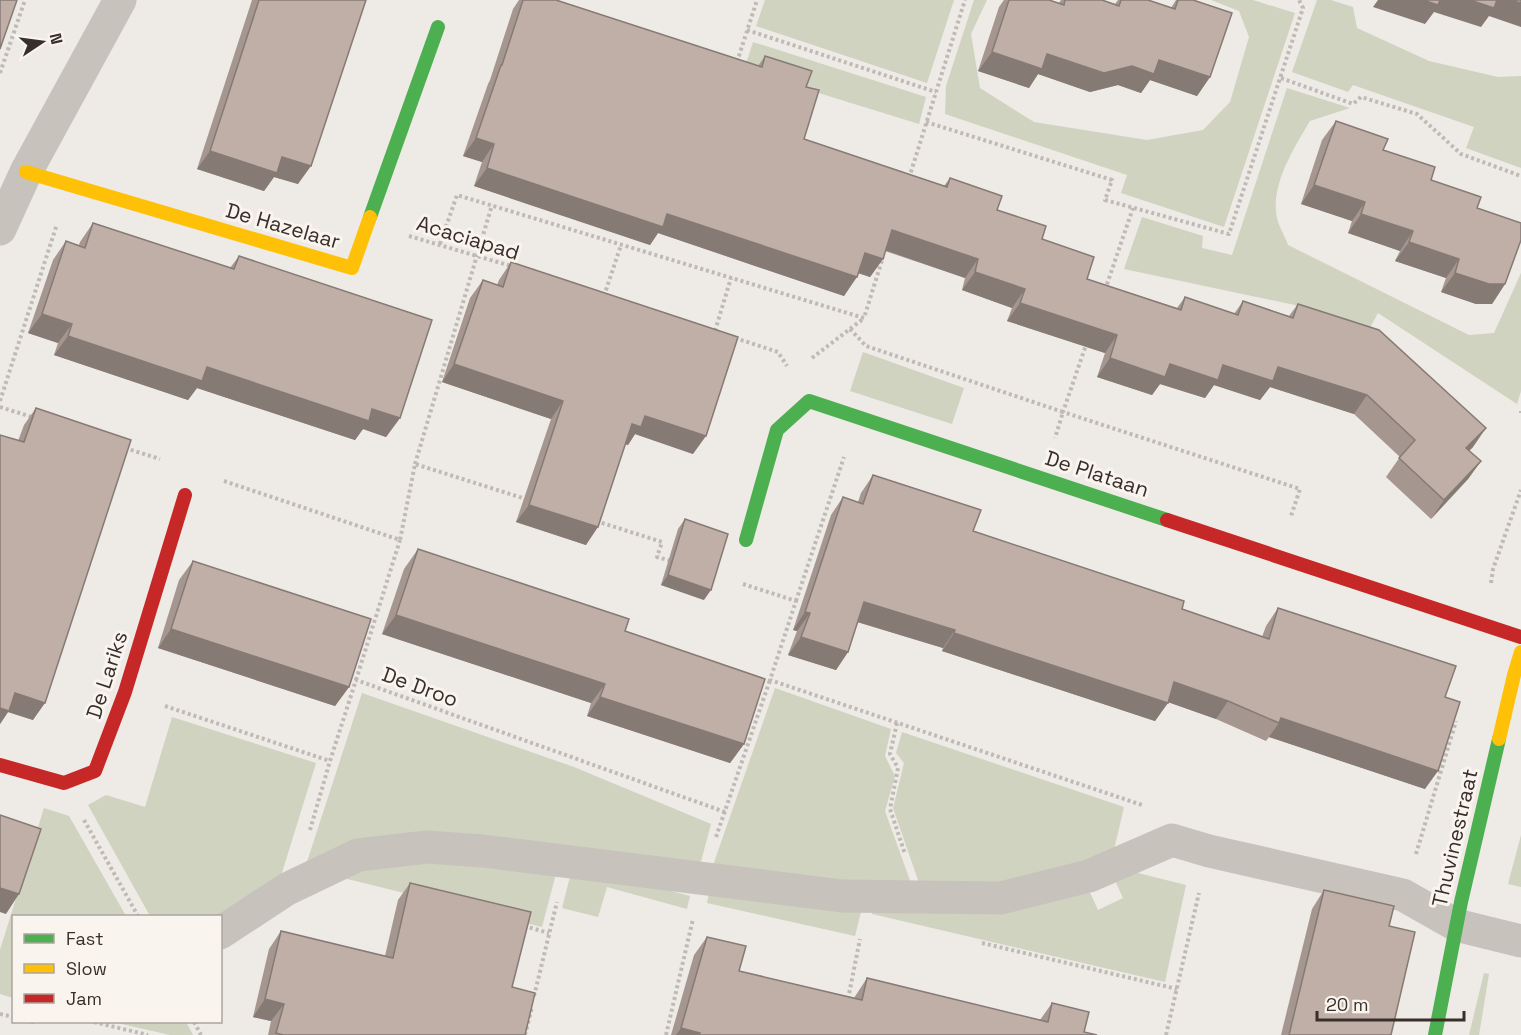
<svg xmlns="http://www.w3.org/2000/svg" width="1521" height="1035" font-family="'Space Grotesk',sans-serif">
<rect width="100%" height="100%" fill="#eeeae5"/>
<!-- green -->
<g fill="#cfd3c0">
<polygon points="765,0 954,0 927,83 756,26"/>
<polygon points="974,0 987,0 971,34 980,88 1034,122 1147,140 1203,130 1230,102 1249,37 1239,11 1211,0 1253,0 1295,13 1224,227 1121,193 1127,175 945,114 946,86"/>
<polygon points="1317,0 1331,0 1353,7 1357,28 1429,61 1498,77 1521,76 1521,168 1466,148 1474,127 1353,85 1348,92 1292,72"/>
<polygon points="753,42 926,97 919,124 744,70"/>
<path d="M1287 88 1350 108 1310 121C1294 148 1270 185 1277 218 1279 227 1285 236 1288 245L1469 335 1494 333 1521 273V391L1517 404 1378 313 1366 335 1299 312 1295 305 1124 269 1142 217 1203 236 1202 248 1232 255Z"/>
<polygon points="863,352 964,388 952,424 850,391"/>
<polygon points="775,688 891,729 885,756 895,776 885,811 912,886 711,871"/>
<polygon points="362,693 574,767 711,824 699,869 425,838 303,874"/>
<polygon points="172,717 316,763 280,879 220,916 150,916 88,805 106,795 145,807"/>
<polygon points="902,732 1124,807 1114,850 1017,886 920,886 893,808 904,763 896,753"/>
<polygon points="44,808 69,816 126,916 14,916 13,998 0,994 0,950"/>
<polygon points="1521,835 1521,887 1508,884"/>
<polygon points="362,862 558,866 542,927 331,875"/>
<polygon points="573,865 690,896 687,909 607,887 598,917 562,908"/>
<polygon points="1130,871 1186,885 1165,982 872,914 873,904 1088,888 1098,910 1123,898 1113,876"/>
<polygon points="709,892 863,904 855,936 707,903"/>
<polygon points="1484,973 1489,974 1479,1035 1469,1035"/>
<polygon points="113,1022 186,1022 193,1035 170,1035"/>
</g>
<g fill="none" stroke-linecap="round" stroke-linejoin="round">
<!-- path -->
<g stroke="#c0bab6" stroke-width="4" stroke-dasharray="3 3" stroke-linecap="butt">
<polyline points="747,30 936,92"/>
<polyline points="737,62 757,0"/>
<polyline points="0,73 25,0"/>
<polyline points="1281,78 1353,104 1361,97 1417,114 1461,154 1521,176"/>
<polyline points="926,122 1112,180 1105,200 1229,234 1303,8 1299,0"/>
<polyline points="909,178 965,0"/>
<polyline points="409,236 511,266"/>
<polyline points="440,244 457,195 864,318 883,257"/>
<polyline points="1105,290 1133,208"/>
<polyline points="604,296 621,245"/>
<polyline points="850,329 866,346 1063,412 1055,438"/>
<polyline points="715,331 731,278"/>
<polyline points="735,338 778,352 787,366"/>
<polyline points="1087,342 1063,412 1300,489 1291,516"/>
<polyline points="812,358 863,319"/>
<polyline points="0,401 57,224"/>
<polyline points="0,407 32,417"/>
<polyline points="1521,411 1521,413"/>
<polyline points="125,448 160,459"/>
<polyline points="415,464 492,205"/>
<polyline points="224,481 400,540 415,464 529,500"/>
<polyline points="596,521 662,542 657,557 671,561"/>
<polyline points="1491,583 1493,569 1521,490"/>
<polyline points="743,584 796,601 770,680 1142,805"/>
<polyline points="796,601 844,457"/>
<polyline points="356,680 400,540"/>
<polyline points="165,706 330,761 356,680 725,812"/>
<polyline points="897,723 890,754 898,768 890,809 905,854"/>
<polyline points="84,820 138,916"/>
<polyline points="310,830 330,761"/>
<polyline points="716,837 770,680"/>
<polyline points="1416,854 1456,721"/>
<polyline points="524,926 549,933"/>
<polyline points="982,943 1177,989"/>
<polyline points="534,996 557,902"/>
<polyline points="848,999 860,939"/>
<polyline points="0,1014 14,1017"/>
<polyline points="31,1022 35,1022"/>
<polyline points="94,1022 148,1035"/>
<polyline points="194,1022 201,1035"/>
<polyline points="525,1035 532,1007"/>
<polyline points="666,1035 693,919"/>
<polyline points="1166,1035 1199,893"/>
</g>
<!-- street -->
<g stroke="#c8c2bd" stroke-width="33">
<polyline points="0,229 26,172 120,0"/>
<polyline points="220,933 287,889 358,855 427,847 483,851 842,896 1001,898 1089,876 1172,840 1209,851 1403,895 1456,925 1521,941"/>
</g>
<!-- fast -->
<g stroke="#4caf50" stroke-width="14">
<polyline points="370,217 438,27"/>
<polyline points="746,540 777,430 809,401 1167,520"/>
<polyline points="1435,1035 1461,902 1499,739"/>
</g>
<!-- slow -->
<g stroke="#ffc107" stroke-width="14">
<polyline points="26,172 352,268 370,217"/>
<polyline points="1499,739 1514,675 1521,652"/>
</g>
<!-- jam -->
<g stroke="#c62828" stroke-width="14">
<polyline points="1167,520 1521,637"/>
<polyline points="0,765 64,783 95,771 125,692 185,495"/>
</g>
</g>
<!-- wall -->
<g fill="#a59690">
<polygon points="252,0 366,0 298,184 274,177 264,191 197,169"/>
<polygon points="519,0 556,0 758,66 765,56 806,87 804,139 944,186 950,178 1042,239 1087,279 1177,308 1185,297 1234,314 1243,301 1289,316 1298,304 1473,447 1469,451 1481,461 1468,479 1431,519 1386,477 1400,457 1354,414 1270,387 1260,400 1214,385 1205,398 1160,384 1152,395 1097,377 1105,353 1007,321 1012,308 962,290 965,278 885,251 883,259 870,277 858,273 844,296 658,233 650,245 474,186 482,162 463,156 488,84 490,80 513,9"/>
<polygon points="1004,0 1049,0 1059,3 1061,0 1102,0 1115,4 1118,0 1148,0 1171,8 1176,0 1193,0 1210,77 1197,96 1150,80 1141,93 1118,85 1090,92 1038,74 1029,88 978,71 999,7"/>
<polygon points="1336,121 1477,208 1505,284 1492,304 1476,304 1441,292 1446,278 1395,261 1400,251 1348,233 1352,221 1301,204 1322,140"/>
<polygon points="93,223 230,268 239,256 400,418 386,437 363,429 355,440 197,388 188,400 54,355 58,343 28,333 53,260 66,241 79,245 80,242"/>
<polygon points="511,262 693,454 635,434 628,445 625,444 586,545 516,522 551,419 442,382 470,298 483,280 497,285 499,280"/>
<polygon points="36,408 33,720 8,712 0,724 0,435 18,441 24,425"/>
<polygon points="873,475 973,531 1182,609 1262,637 1266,626 1278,608 1445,697 1425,789 1269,737 1266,741 1216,719 1168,702 1155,721 942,651 943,648 857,622 848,652 836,670 788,655 797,631 793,630 831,515 843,497 858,502 861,493"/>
<polygon points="685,519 704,600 661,585 678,529"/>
<polygon points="418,549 625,631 744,744 730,763 587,716 591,703 382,634 404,569"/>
<polygon points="193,561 349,687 335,706 158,648 179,580"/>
<polygon points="410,883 512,987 525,1035 268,1035 271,1021 253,1017 269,949 281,931 385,956 398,900"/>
<polygon points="1324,890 1389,926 1391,1035 1281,1035 1312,909"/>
<polygon points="707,937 739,971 854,998 867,978 1040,1020 1052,1003 1084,1032 1097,1035 671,1035 694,955"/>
</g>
<!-- shaded-wall -->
<g fill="#867a75">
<polygon points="1378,0 1511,0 1521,3 1521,27 1489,16 1481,27 1434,12 1425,24 1373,7"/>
<polygon points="992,52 1159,60 1210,77 1197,96 1150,80 1141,93 1118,85 1090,92 1038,74 1029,88 978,71"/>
<polygon points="476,138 494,144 482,162 463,156"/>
<polygon points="210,151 282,157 311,166 298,184 274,177 264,191 197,169"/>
<polygon points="487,168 667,214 857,277 844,296 658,233 650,245 474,186"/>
<polygon points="1314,185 1365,202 1352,221 1301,204"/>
<polygon points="1361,214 1413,231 1400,251 1348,233"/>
<polygon points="892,230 978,259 965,278 879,248"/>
<polygon points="1409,242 1459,259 1446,278 1395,261"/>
<polygon points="865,253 883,259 870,277 852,271"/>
<polygon points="975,272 1025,289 1012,308 962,290"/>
<polygon points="1455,273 1505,284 1492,304 1476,304 1441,292"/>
<polygon points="1020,303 1117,335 1105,353 1007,321"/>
<polygon points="42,314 72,324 58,343 28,333"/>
<polygon points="68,336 207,367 372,409 400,418 386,437 363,429 355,440 197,388 188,400 54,355"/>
<polygon points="1110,358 1170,364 1278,367 1367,395 1354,414 1270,387 1260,400 1214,385 1205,398 1160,384 1152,395 1097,377"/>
<polygon points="454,364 563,401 551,419 442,382"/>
<polygon points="645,416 706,436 693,454 635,434 628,445 619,442 632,424"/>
<polygon points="1486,428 1473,447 1454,466 1466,448"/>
<polygon points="1481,461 1468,479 1431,519 1444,500"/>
<polygon points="529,505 598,527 586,545 516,522"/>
<polygon points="668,575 711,590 704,600 661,585"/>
<polygon points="864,602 955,630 943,648 851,620"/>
<polygon points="805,612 810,613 797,631 793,630"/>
<polygon points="396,615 605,684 591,703 382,634"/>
<polygon points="171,629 349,687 335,706 158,648"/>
<polygon points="954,633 1168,703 1155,721 942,651"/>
<polygon points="801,637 848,652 836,670 788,655"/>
<polygon points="1174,682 1228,701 1216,719 1162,700"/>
<polygon points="15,693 45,703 33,720 8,712 0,724 0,708"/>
<polygon points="600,697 744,744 730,763 587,716"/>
<polygon points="1281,718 1438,771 1425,789 1269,737 1279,723"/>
<polygon points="0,888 19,894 6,914 0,912"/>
<polygon points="265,999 284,1004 271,1021 253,1017"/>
<polygon points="681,1028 700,1033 698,1035 676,1035"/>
</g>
<!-- building -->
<g fill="#c0afa7" stroke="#867a75" stroke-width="1.5">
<polygon points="0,0 17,0 0,49"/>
<polygon points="259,0 366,0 311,166 282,157 277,173 210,151"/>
<polygon points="523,0 556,0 762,67 765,56 812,71 806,87 819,90 804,139 947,187 950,178 1002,196 997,210 1046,226 1042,239 1094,257 1087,279 1181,310 1185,297 1238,315 1243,301 1293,318 1298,304 1379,330 1486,428 1466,448 1481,461 1444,500 1399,458 1415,440 1367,395 1278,367 1273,381 1223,365 1218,380 1170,364 1165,377 1110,358 1117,335 1020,303 1025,289 975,272 978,259 892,230 883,259 865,253 857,277 667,214 663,227 487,168 494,144 476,138 501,65 502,65"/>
<polygon points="1009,0 1049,0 1064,5 1065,0 1102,0 1119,6 1121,0 1148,0 1175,9 1178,0 1193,0 1232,13 1210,77 1159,60 1154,74 1132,66 1104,73 1047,54 1042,69 992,52"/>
<polygon points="1423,0 1440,0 1438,5"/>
<polygon points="1470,0 1497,0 1494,8"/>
<polygon points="1511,0 1521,0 1521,3"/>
<polygon points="1336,121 1388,139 1383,150 1435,167 1431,180 1481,197 1477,208 1521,223 1521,240 1505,284 1489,284 1455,273 1459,259 1409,242 1413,231 1361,214 1365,202 1314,185"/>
<polygon points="93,223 234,269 239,256 432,320 400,418 372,409 369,421 207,367 202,381 68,336 72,324 42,314 66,241 85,248"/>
<polygon points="511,262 738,337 706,436 645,416 641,427 632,424 598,527 529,505 563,401 454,364 483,280 503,287"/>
<polygon points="36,408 131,440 45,703 15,693 9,711 0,708 0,435 24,442"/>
<polygon points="873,475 981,510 973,531 1184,601 1182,609 1269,639 1278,608 1456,666 1445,697 1460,702 1438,771 1281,718 1279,723 1228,701 1174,682 1168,703 954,633 955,630 864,602 848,652 801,637 810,613 805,612 843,497 863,504"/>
<polygon points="685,519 728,534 711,590 668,575"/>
<polygon points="418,549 629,619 625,631 765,679 744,744 600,697 605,684 396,615"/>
<polygon points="193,561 371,619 349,687 171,629"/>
<polygon points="0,815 41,829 19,894 0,888"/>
<polygon points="410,883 531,912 512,987 535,993 525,1035 283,1035 276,1033 284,1004 265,999 281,931 393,958"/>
<polygon points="1324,890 1394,906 1389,926 1415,932 1391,1035 1289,1035"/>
<polygon points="707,937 746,946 739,971 862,1000 867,978 1048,1022 1052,1003 1089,1012 1084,1032 1097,1035 699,1035 700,1033 681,1028"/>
</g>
<g text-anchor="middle" stroke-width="6" stroke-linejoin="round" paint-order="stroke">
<!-- street labels -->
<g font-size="21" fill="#382f2b" stroke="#f9f4ed">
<text transform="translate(283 226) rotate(16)" y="7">De Hazelaar</text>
<text transform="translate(468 238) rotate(17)" y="7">Acaciapad</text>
<text transform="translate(1097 474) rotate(18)" y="7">De Plataan</text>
<text transform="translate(107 675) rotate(-72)" y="7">De Lariks</text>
<text transform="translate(420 687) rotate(20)" y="7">De Droo</text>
<text transform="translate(1455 838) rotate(-77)" y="7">Thuvinestraat</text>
</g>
</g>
<!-- legend -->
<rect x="12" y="915" width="210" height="108" fill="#f9f4ed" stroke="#aca59f" stroke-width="1.5"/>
<rect x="24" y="934" width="30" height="9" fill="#4caf50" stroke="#aca59f" stroke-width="1.5"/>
<text x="66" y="945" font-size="18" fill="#382f2b">Fast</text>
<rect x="24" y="964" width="30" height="9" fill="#ffc107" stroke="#aca59f" stroke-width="1.5"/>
<text x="66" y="975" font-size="18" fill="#382f2b">Slow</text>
<rect x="24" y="994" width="30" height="9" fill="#c62828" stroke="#aca59f" stroke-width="1.5"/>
<text x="66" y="1005" font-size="18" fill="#382f2b">Jam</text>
<!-- north arrow -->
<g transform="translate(42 42) rotate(77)" stroke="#f9f4ed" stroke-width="4.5" paint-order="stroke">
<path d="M0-4.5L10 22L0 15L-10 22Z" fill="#382f2b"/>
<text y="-9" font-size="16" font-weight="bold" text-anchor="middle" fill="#382f2b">N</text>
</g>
<!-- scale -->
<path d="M1317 1011v9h147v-9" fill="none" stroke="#382f2b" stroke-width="3"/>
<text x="1326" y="1011" font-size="18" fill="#382f2b" stroke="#f9f4ed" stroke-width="4.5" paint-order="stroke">20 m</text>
</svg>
